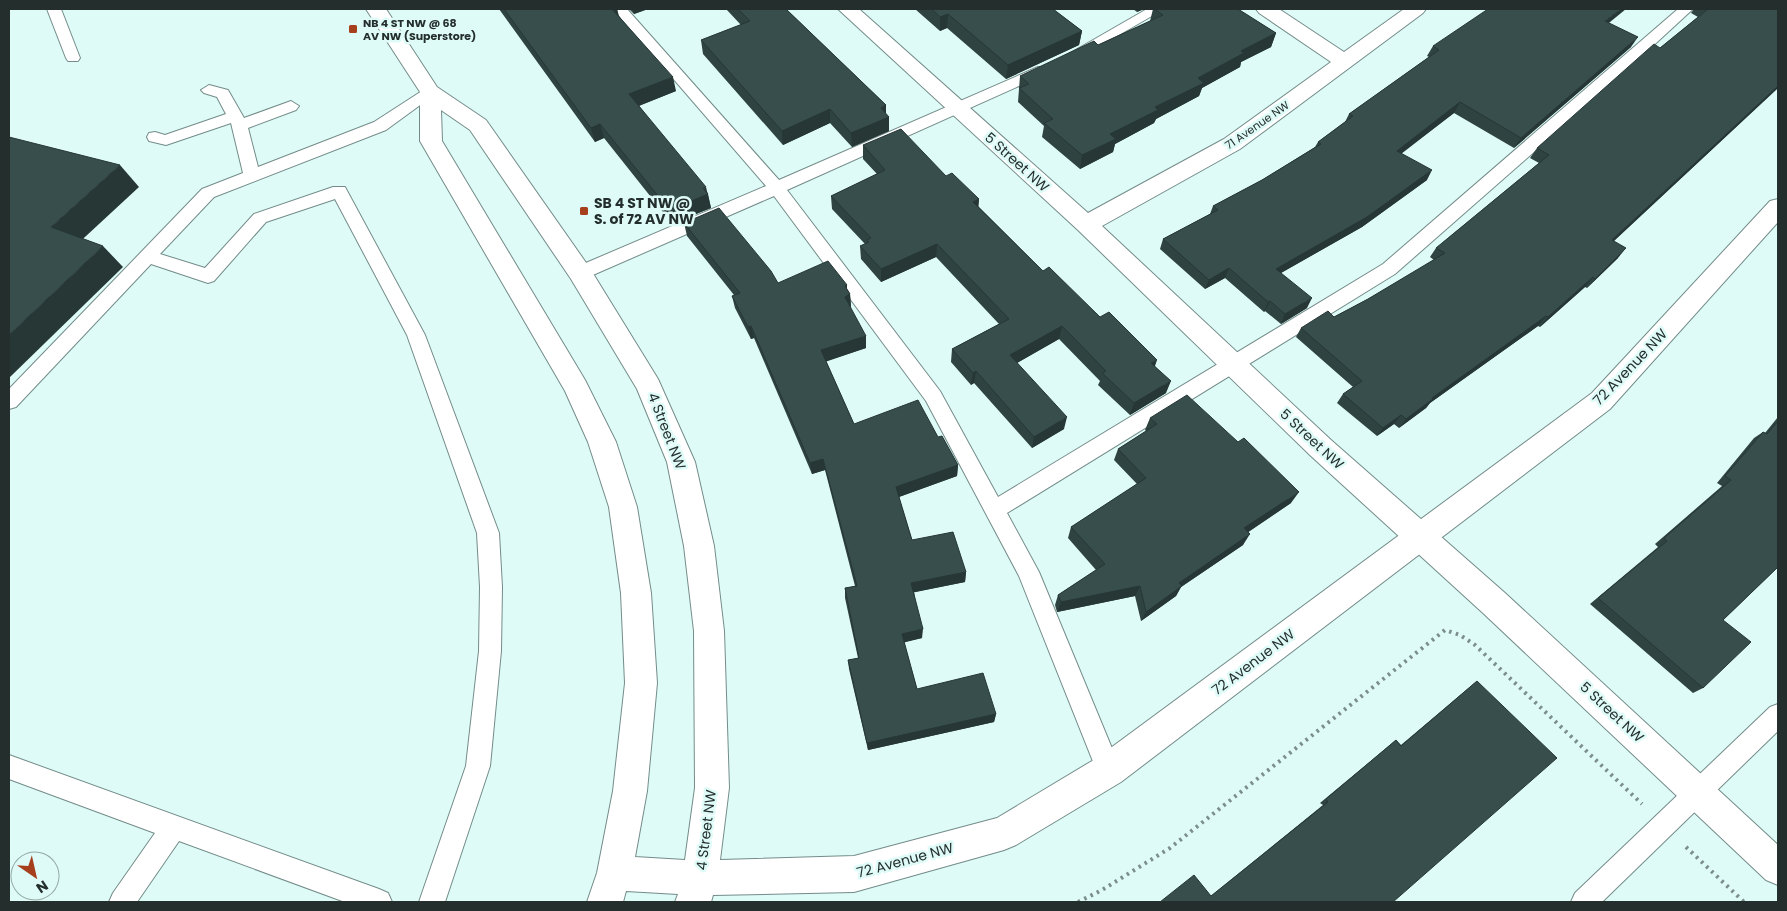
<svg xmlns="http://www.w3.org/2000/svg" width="1787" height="911" font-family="Poppins,sans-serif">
<rect width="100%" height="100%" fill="#dffbf7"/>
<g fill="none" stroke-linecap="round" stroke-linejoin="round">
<!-- lane casing -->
<g stroke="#738c89" stroke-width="2">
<g id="lane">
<polygon points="47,9 61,9 80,58 78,61 68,61 66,58"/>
<polygon points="613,9 627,9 779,180 1038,67 1048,67 1050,70 1048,73 787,190 940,391 998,497 1383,264 1678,9 1693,9 1617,79 1395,274 1007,513 1039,572 1121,770 1118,779 1109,782 1100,779 1019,576 926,401 774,196 586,278 580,280 574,278 571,273 574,268 766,186"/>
<polygon points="1147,9 1164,9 1079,58 1074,60 1067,55"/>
<polygon points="209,85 228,90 244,118 291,101 299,106 296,110 248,128 258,167 374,122 425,89 435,89 438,92 386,130 214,197 160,254 205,268 254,214 333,187 345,187 425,335 499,533 502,587 501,651 490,766 445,902 419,902 466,766 479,651 480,587 477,533 407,335 335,199 266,222 214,281 208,283 151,264 16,407 9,409 9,389 202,189 243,173 231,123 166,145 149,141 147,137 149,133 155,132 165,135 226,114 217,97 204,93 201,90"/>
<polygon points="1778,704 1778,731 1602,902 1571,902 1575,893 1770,707"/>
<polygon points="9,755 379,889 388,893 392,902 345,902 179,841 137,902 109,902 113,893 155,833 9,779"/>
</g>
</g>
<!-- street casing -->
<g stroke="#738c89" stroke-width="2">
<polygon id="street" points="838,9 859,9 1088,213 1224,139 1331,62 1259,13 1256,9 1279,9 1344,52 1404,9 1426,9 1423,13 1240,149 1102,226 1331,440 1505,593 1778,845 1778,885 1766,880 1483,613 1311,456 1078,230"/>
</g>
<!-- secondary casing -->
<g stroke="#738c89" stroke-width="2">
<path id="secondary" d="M366 9H386L437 87 486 120 589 267 658 379 695 462 714 546 724 631 729 788 720 860 854 856 997 818 1097 758 1592 393 1770 201 1778 199V222L1610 409 1121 782 1016 845 1004 850 854 892 713 895 711 902H675L678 894 626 891 623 902H587L597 873 613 791 625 683 621 593 609 507 588 442 565 391 420 141V92ZM441 110 470 130 571 279 637 389 667 462 684 546 694 631 695 788 685 860 635 857 647 791 657 683 651 593 637 507 616 442 585 380 442 141Z"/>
</g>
<!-- path -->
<g stroke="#7b8e8b" stroke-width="4" stroke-dasharray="2.5 4.5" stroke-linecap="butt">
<polyline points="1686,847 1744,902"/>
<polyline points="1078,902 1102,890 1170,848 1445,630 1460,635 1475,645 1642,804"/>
</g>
<!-- lane -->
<use href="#lane" fill="#fff" fill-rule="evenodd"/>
<!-- street -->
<use href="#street" fill="#fff" fill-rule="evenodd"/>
<!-- secondary -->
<use href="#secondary" fill="#fff" fill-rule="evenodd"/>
</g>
<!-- wall -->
<g fill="#2f4341">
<polygon points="499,9 617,9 619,16 676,91 639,106 708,194 711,208 676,222 670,215 666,216 604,138 595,142"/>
<polygon points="629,9 648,9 634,14"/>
<polygon points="726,9 786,9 886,105 886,114 889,117 889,131 852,147 830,123 783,145 703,54 701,40 741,25"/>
<polygon points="915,9 1053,9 1082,31 1079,45 1006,79 947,28 940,31"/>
<polygon points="1133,9 1144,9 1137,12"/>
<polygon points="1153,9 1238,9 1276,33 1271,47 1241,62 1240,67 1202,88 1199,96 1156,119 1154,123 1115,144 1113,152 1080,169 1042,137 1044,126 1018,102 1020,76 1098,45 1150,21"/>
<polygon points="1694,9 1778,9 1778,88 1614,241 1618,258 1587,288 1585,287 1540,327 1538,326 1430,403 1426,408 1399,428 1394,424 1377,436 1337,403 1343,394 1353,387 1296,337 1301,328 1334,317 1368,299 1434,260 1430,257 1436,248 1539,163 1530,158 1537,148 1698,17 1691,13"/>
<polygon points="1609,23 1631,47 1514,148 1454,113 1401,153 1427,180 1362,227 1281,273 1307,308 1281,324 1265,311 1264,312 1225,278 1205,289 1160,249 1163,239 1210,214 1213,206 1262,180 1315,147 1318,142 1345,122 1349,114 1429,57 1427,56 1433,46"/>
<polygon points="863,145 946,176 979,199 978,206 1043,271 1100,317 1155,366 1166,393 1130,415 1098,385 1100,381 1059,339 1017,363 1064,429 1032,448 974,383 971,385 951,362 952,349 999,324 936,257 881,282 861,259 860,246 865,244 832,209 831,196 877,174 863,159"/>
<polygon points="684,223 778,283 847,285 847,289 850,294 851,307 850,307 866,348 826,361 854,424 938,437 958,465 957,476 899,497 912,540 966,572 965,582 914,592 922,638 904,642 917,689 996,714 994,722 868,750 849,669 848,660 858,658 845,598 845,588 855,586 825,470 812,474 754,338 751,339 735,308 732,296 734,295 687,236"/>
<polygon points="1778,417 1778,567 1723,620 1703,688 1693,693 1590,604 1658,547 1655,544 1722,486 1717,483 1754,438 1763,432 1765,433"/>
<polygon points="1150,418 1291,503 1248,532 1243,545 1181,587 1176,596 1141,621 1135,596 1057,612 1055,605 1058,595 1096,570 1068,538 1071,527 1137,484 1114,460 1118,449 1146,431 1145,430"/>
<polygon points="1477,681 1393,902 1211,896 1323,805 1320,803 1390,745 1396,740 1401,745"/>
</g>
<!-- shaded-wall -->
<g fill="#263735">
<polygon points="611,9 617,9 619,19"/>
<polygon points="633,9 648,9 634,14"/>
<polygon points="1138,9 1144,9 1137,12"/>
<polygon points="1621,9 1626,9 1599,31 1605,21"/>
<polygon points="948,14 947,28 940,31 940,17"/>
<polygon points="1082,31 1079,45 1006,79 1008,65"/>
<polygon points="1276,33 1271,47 1241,62 1240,67 1202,88 1199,96 1156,119 1154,123 1115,144 1113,152 1080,169 1082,155 1110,134 1155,107 1198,78 1241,51"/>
<polygon points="1638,37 1631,47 1514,148 1521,138"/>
<polygon points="673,77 676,91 633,108 629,94"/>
<polygon points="1778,86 1778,88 1604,250 1612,240"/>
<polygon points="1460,102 1454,113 1392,161 1397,151"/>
<polygon points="886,105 886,118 889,117 889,131 852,147 851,133 881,108"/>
<polygon points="830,109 830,123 783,145 782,131"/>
<polygon points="600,124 604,138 595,142 591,128"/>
<polygon points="120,165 139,187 72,249 51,227"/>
<polygon points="1432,170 1427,180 1362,227 1272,278 1276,269"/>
<polygon points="706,187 711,208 676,222 673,209"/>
<polygon points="979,199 978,212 973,202"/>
<polygon points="667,201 670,215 666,216 663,202"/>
<polygon points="937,244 936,257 881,282 881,269"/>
<polygon points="103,246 123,267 9,378 9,335"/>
<polygon points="1626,248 1618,258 1587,288 1595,279"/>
<polygon points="1229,268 1225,278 1205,289 1209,280"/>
<polygon points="1593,277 1585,287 1540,327 1548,317"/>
<polygon points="847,285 847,295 850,294 851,307 845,309 845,286"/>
<polygon points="1312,298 1307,308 1281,324 1285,314"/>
<polygon points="1270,301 1265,311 1264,312 1268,302"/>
<polygon points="1546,316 1538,326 1430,403 1426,408 1399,428 1406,419 1432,398"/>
<polygon points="751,326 754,338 751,339 748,327"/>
<polygon points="1062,326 1059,339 1008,368 1010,355"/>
<polygon points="866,336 866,348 822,363 821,350"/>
<polygon points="1157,360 1153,372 1151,363"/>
<polygon points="976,371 974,383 971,385 973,373"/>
<polygon points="1171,381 1166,393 1130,415 1134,403"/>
<polygon points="1401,415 1394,424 1377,436 1383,428"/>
<polygon points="1067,417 1064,429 1032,448 1034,437"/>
<polygon points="823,459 825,470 812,474 810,463"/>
<polygon points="958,465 957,476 896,498 896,487"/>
<polygon points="1299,492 1291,503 1238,539 1244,528"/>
<polygon points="1250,534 1243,545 1181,587 1176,596 1141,621 1146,612 1179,583"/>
<polygon points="966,572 965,582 911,593 911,583"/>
<polygon points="1140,586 1135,596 1057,612 1061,602"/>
<polygon points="923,629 922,638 902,643 902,634"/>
<polygon points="996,714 994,722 868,750 867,743"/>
</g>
<!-- building -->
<g fill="#374e4c" stroke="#263735">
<polygon points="504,9 612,9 673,77 629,94 706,187 703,188 708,194 673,209 667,201 663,202 600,124 591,128"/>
<polygon points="738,9 786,9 886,105 881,108 889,117 851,133 830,109 782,131 701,40 750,21"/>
<polygon points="932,9 1053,9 1082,31 1008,65 948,14 940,17"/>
<polygon points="1154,9 1238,9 1276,33 1241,51 1244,53 1198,78 1204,83 1155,107 1158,110 1110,134 1116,139 1082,155 1044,123 1053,119 1019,88 1029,84 1020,76 1094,41 1098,45 1163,15"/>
<polygon points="1488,9 1621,9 1605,21 1638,37 1521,138 1460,102 1397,151 1432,170 1367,217 1276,269 1312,298 1285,314 1270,301 1268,302 1229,268 1209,280 1163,239 1218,210 1213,206 1262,180 1321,144 1318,142 1353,116 1349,114 1439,50 1433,46"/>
<polygon points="1708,9 1778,9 1778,86 1612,240 1626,248 1595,279 1593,277 1548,317 1546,316 1432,398 1433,399 1406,419 1401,415 1383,428 1343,394 1362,381 1301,328 1328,311 1334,317 1368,299 1445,253 1436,248 1549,155 1537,148 1654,44 1660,48"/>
<polygon points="901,129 946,176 952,173 979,199 973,202 1043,271 1049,267 1100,317 1109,312 1157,360 1151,363 1171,381 1134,403 1102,373 1106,371 1062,326 1010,355 1067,417 1034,437 976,371 973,373 952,349 1009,319 937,244 881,269 860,246 869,242 867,240 871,238 831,196 885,170 863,145"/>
<polygon points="9,137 120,165 51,227 103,246 9,335"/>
<polygon points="719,208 771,271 778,283 828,261 847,285 845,286 850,294 845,297 866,336 821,350 854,424 918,400 938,437 942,436 958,465 896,487 912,540 953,532 966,572 911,583 923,629 902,634 917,689 983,673 996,714 867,743 848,660 859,658 845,588 857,586 823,459 810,463 751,326 748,327 732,296 740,293 684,223"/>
<polygon points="1187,395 1238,442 1244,438 1299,492 1244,528 1250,534 1179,583 1182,586 1146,612 1140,586 1061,602 1058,595 1105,564 1071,527 1146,478 1118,449 1157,424 1150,418"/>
<polygon points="1778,421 1778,567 1723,620 1751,642 1703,688 1598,598 1667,541 1664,538 1731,480 1725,476 1763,432 1767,434"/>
<polygon points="1477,681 1557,758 1393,902 1160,902 1194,875 1211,896 1328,802 1326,799 1396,740 1401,746"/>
</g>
<!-- markers -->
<g fill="#a63f1c" stroke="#dffbf7" stroke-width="2">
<rect x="348" y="24" width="10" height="10" rx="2.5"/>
<rect x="579" y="206" width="10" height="10" rx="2.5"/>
</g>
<g text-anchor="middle" stroke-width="5" stroke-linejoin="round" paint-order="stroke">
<!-- far-poi labels -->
<g font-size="11" font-weight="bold" fill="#242f2d" stroke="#dffbf7" text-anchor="start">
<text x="363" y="27">NB 4 ST NW @ 68<tspan x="363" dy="13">AV NW (Superstore)</tspan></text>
</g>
<!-- far-street labels -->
<g font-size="11" fill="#242f2d" stroke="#dffbf7">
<text transform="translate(1257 125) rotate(-35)" y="4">71 Avenue NW</text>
</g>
<!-- street labels -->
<g font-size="14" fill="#242f2d" stroke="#dffbf7">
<text transform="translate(1017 162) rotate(42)" y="5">5 Street NW</text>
<text transform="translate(1630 367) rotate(-46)" y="5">72 Avenue NW</text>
<text transform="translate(667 431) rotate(69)" y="5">4 Street NW</text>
<text transform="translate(1312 439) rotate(43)" y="5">5 Street NW</text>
<text transform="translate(1253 662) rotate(-37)" y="5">72 Avenue NW</text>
<text transform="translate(1612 712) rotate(43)" y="5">5 Street NW</text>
<text transform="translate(706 830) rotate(-83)" y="5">4 Street NW</text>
<text transform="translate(905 860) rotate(-15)" y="5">72 Avenue NW</text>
</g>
<!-- poi labels -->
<g font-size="14" font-weight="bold" fill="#242f2d" stroke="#dffbf7" text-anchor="start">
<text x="594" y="208">SB 4 ST NW @<tspan x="594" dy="16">S. of 72 AV NW</tspan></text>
</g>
</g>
<!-- border -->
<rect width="1787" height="911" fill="none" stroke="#242f2d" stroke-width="20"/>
<!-- north arrow -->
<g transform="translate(35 876) rotate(146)"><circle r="24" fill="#dffbf7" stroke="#94a9a6"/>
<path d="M0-4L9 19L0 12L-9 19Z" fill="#a63f1c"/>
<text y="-8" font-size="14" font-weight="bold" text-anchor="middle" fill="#242f2d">N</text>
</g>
</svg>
